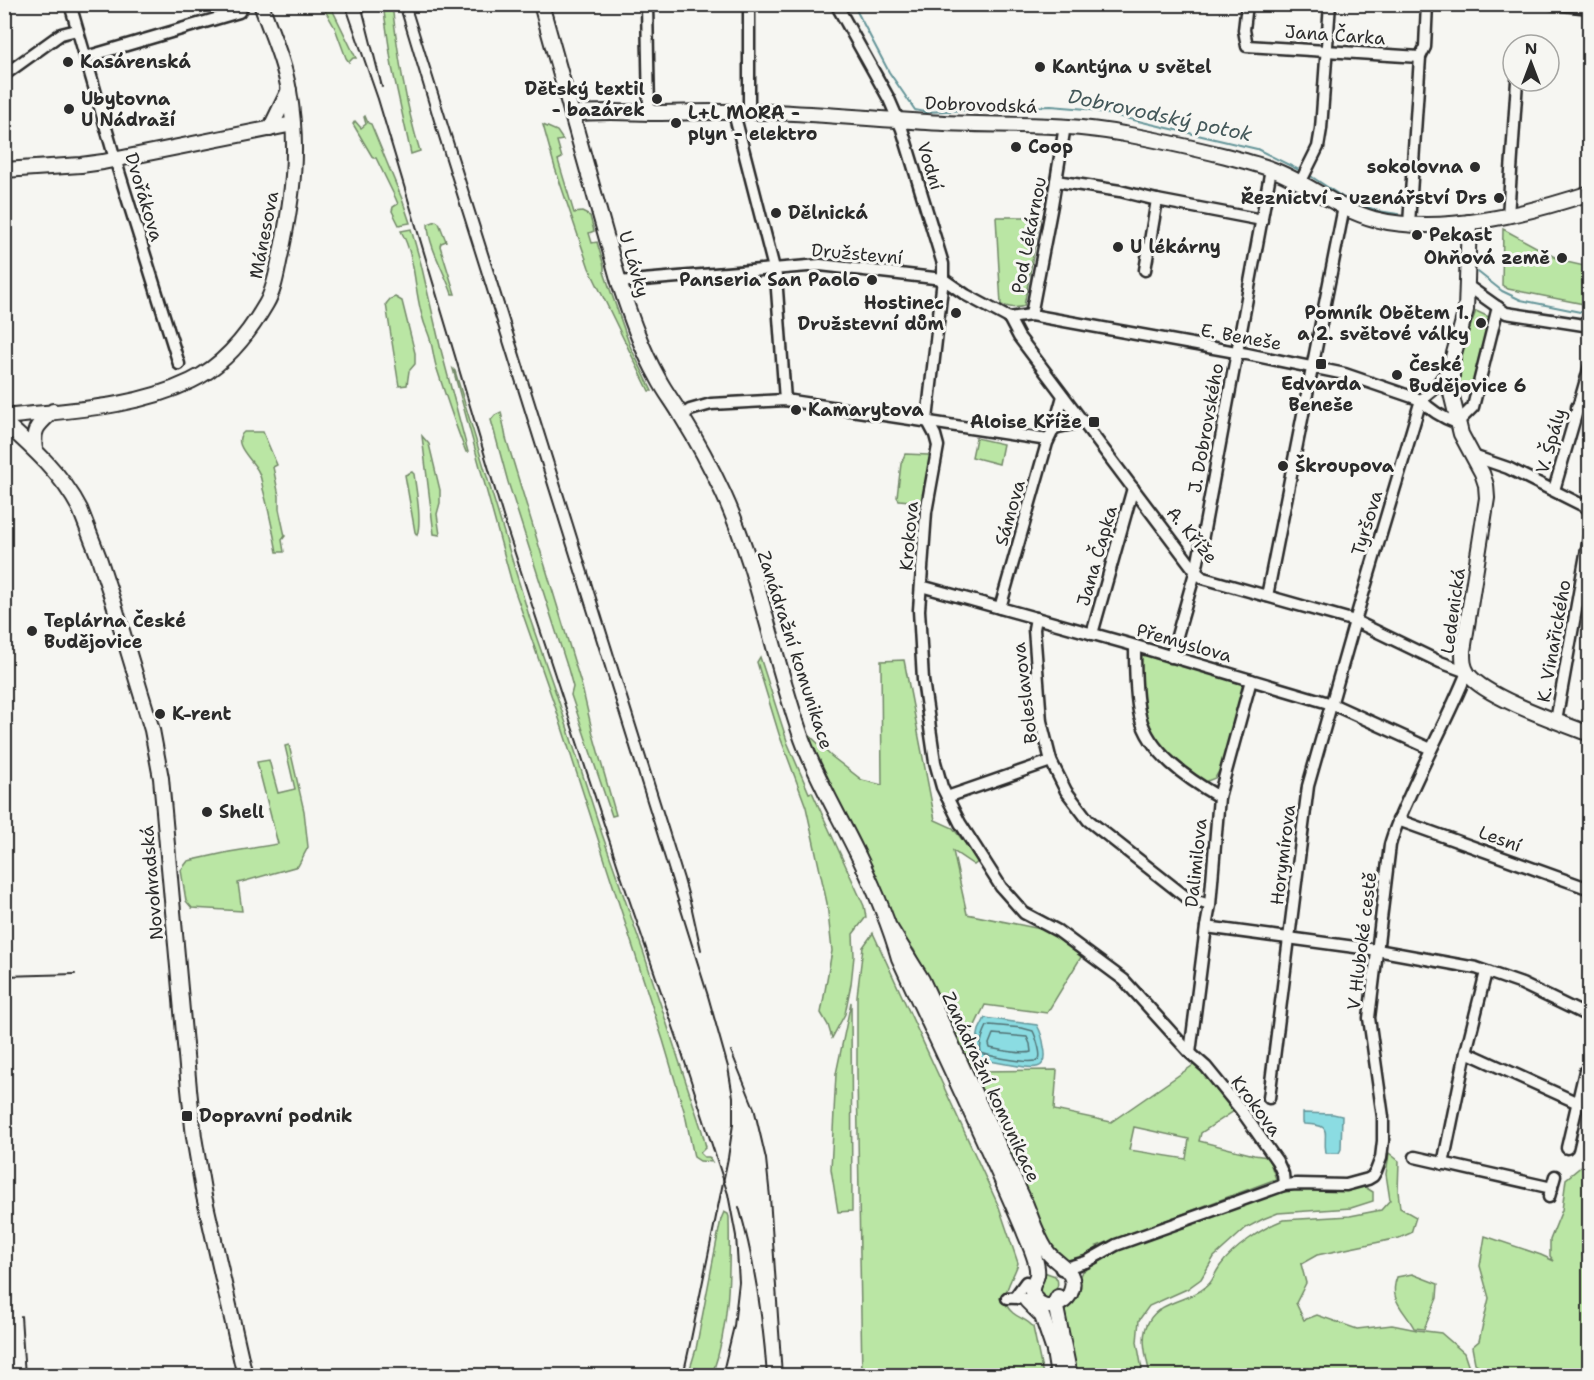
<svg xmlns="http://www.w3.org/2000/svg" width="1594" height="1380" font-family="'Shantell Sans',sans-serif">
<rect width="100%" height="100%" fill="#f6f6f2"/>
<filter id="ink" filterUnits="userSpaceOnUse"><feTurbulence type="fractalNoise" baseFrequency=".0167" numOctaves="2"/><feDisplacementMap in="SourceGraphic" scale="12" xChannelSelector="R" yChannelSelector="G"/><feConvolveMatrix kernelMatrix="1 2 1 2 8 2 1 2 1" color-interpolation-filters="sRGB"/></filter>
<g filter="url(#ink)">
<!-- green -->
<g fill="#bae6a4" stroke="#728868" stroke-width="1.5" fill-rule="evenodd">
<polygon points="322,5 330,5 356,58 353,58 349,62 346,58 335,28"/>
<path d="M383 5H392C398 54 405 103 420 151L411 154 392 67Z"/>
<polygon points="365,116 368,123 371,124 402,199 410,223 399,225 392,211 393,207 398,204 395,197 376,158 373,158 353,124 355,121 361,128 366,124 364,117"/>
<polygon points="543,125 557,131 563,140 557,141 562,158 558,160 574,213 582,212 590,216 594,231 589,233 592,243 597,242 604,266 604,272 630,346 652,391 649,391 589,268 555,168"/>
<path d="M996 217H1040L1024 306C1016 309 1009 307 1001 305Z"/>
<path d="M436 221 439 223 446 241 441 243 440 246 455 294H452C445 273 428 246 428 224Z"/>
<path d="M411 229 421 264 441 350 468 452H466C455 425 446 397 437 369 433 358 433 345 428 333 425 326 423 320 421 312 414 285 415 256 401 231Z"/>
<polygon points="1503,229 1562,261 1589,267 1589,305 1508,289 1502,285"/>
<polygon points="395,297 402,301 415,353 415,364 409,371 407,385 399,386 386,304 390,299"/>
<path d="M1476 311 1491 318 1472 387 1464 391 1459 392 1457 389C1459 358 1465 340 1476 311Z"/>
<polygon points="453,369 455,371 530,619 558,699 602,834 643,951 702,1131 706,1147 700,1153 704,1157 709,1157 712,1162 700,1161 694,1157 685,1114 663,1040 556,709 512,583"/>
<polygon points="501,412 506,438 582,687 593,734 616,815 612,816 571,695 573,687 568,669 508,482 491,420 495,415"/>
<path d="M244 432H263L277 465 273 467 279 496V509L285 536 282 540 284 552H277C273 531 269 510 263 489 262 483 261 476 258 471 253 460 230 443 244 432Z"/>
<polygon points="422,436 429,444 440,490 440,503 437,514 440,535 434,534"/>
<polygon points="976,438 1003,444 999,464 972,457"/>
<polygon points="905,454 929,455 932,458 924,499 921,502 899,500 897,497 901,464"/>
<path d="M412 472 414 474C416 489 422 521 417 535L415 532 405 475Z"/>
<polygon points="1138,653 1244,684 1222,763 1223,764 1215,778 1205,782 1197,779 1162,749 1143,717"/>
<polygon points="760,657 788,744 809,793 812,792 817,803 864,906 866,917 853,934 854,956 851,984 845,1014 832,1038 828,1025 821,1013 832,951 827,903 806,807 779,734 757,662"/>
<path d="M904 660 935 820 953 828 979 861 974 865 953 851 967 914 1055 932 1083 954 1047 1013 985 1005C972 1033 962 1041 976 1071L1057 1070 1054 1110 1111 1122 1195 1064 1234 1111 1201 1133 1199 1141 1254 1155 1268 1157 1276 1179 1097 1246 1104 1249 1069 1264 1053 1254 914 950 902 935 839 808 805 731 831 756 862 780 882 785 881 661ZM1134 1127 1189 1139 1186 1159 1129 1150Z"/>
<polygon points="289,745 304,811 308,847 298,866 238,883 242,911 192,908 186,901 181,870 188,861 229,852 278,844 257,762 269,760 278,793 295,789 285,746"/>
<path d="M873 933 999 1207 1018 1263C1014 1279 995 1299 1013 1313 1020 1319 1027 1319 1033 1327L1043 1375 862 1376 857 1073V996L863 947Z"/>
<polygon points="851,1002 852,1211 838,1212 831,1169 836,1074"/>
<path d="M1389 1153 1399 1161 1398 1191 1400 1208 1416 1217 1411 1233 1399 1238 1317 1255 1301 1264 1306 1283 1296 1303 1304 1320 1317 1315 1357 1329 1392 1325 1417 1330 1441 1333 1464 1353 1469 1368 1477 1373 1478 1365 1475 1363 1472 1347 1479 1341 1489 1298 1480 1266 1485 1236 1541 1255 1554 1261 1550 1256V1240L1562 1210 1566 1179 1589 1160V1375H1150C1147 1359 1139 1337 1149 1321 1159 1303 1183 1301 1200 1291 1215 1281 1211 1279 1220 1266 1233 1248 1262 1228 1283 1220L1350 1216 1381 1210 1390 1200 1386 1174Z"/>
<polygon points="1365,1187 1373,1192 1373,1201 1351,1208 1278,1213 1263,1219 1246,1228 1214,1257 1201,1279 1187,1289 1149,1306 1139,1320 1137,1342 1143,1375 1075,1375 1064,1317 1065,1309 1078,1279 1082,1272 1111,1253 1255,1198 1294,1189 1356,1188"/>
<path d="M724 1212 728 1214 729 1217C730 1271 730 1325 712 1375H688L696 1349 721 1219Z"/>
<path d="M1044 1272 1055 1276C1062 1285 1054 1291 1051 1301L1043 1299 1038 1293 1041 1273Z"/>
<path d="M1412 1274 1438 1284 1437 1298 1424 1329 1414 1328C1404 1309 1388 1300 1397 1277Z"/>
</g>
<!-- water -->
<g fill="#8bdce2" stroke="#659599" stroke-width="1.5">
<path d="M985 1018 1037 1025C1041 1032 1043 1039 1044 1047 1051 1077 1023 1066 1006 1064 995 1062 984 1060 973 1058L979 1030Z"/>
<path d="M1303 1113 1333 1114 1342 1116 1341 1149 1339 1153H1326C1322 1132 1335 1125 1304 1124L1303 1122Z"/>
</g>
<g fill="none" stroke-linecap="round" stroke-linejoin="round">
<!-- shore -->
<g stroke="#517274" stroke-width="1.5">
<path d="M990 1025 1022 1028 1033 1031C1035 1035 1042 1054 1039 1059 1034 1066 990 1056 981 1053 979 1045 983 1034 987 1026Z"/>
<path d="M993 1034 1027 1037 1030 1044 1031 1052C1023 1055 1000 1050 990 1048L989 1044Z"/>
</g>
<!-- stream -->
<g stroke="#659599" stroke-width="2">
<polyline points="853,4 889,72 915,110 925,112 1051,106 1087,109 1257,149 1301,171"/>
<polyline points="1309,175 1344,198 1378,211 1398,214"/>
<polyline points="1478,272 1502,291 1521,300 1590,314"/>
</g>
<!-- street casing -->
<g stroke="#2b2b2b" stroke-width="15">
<g id="street">
<polyline points="70,4 115,159 179,364"/>
<polyline points="647,4 649,113"/>
<polyline points="749,4 749,112"/>
<polyline points="836,4 889,99 902,129 943,264 943,279 927,420 935,435 938,446 926,512 919,610 923,680 935,762 942,787 960,823 1001,887 1024,913 1058,931 1124,980 1190,1053 1206,1067 1241,1110 1277,1161 1283,1174 1284,1185"/>
<polyline points="1247,4 1244,30 1247,46 1420,57"/>
<polyline points="1553,4 1590,8"/>
<polyline points="86,57 239,12 244,4"/>
<polyline points="4,75 61,34 77,30"/>
<polyline points="734,113 776,276 785,400"/>
<polyline points="1056,181 1120,191 1157,200 1262,220"/>
<polyline points="1300,183 1318,147 1321,129 1330,4"/>
<polyline points="1508,216 1517,81"/>
<polyline points="1409,224 1420,57 1425,47 1427,4"/>
<polyline points="1145,270 1157,200"/>
<polyline points="619,282 820,265 943,279 966,295 1009,318"/>
<polyline points="1468,286 1506,313 1590,326"/>
<polyline points="1031,315 1052,205 1065,126"/>
<path d="M1009 318 1019 337 1196 572 1203 578 1355 621 1440 662 1467 672C1451 712 1430 750 1412 790 1404 808 1395 826 1390 845L1369 1018 1383 1117V1141L1381 1158 1376 1171 1373 1176 1368 1179 1346 1185 1297 1184 1284 1185 1116 1245 1086 1262 1061 1269"/>
<path d="M1009 318 1031 315 1247 354 1345 374 1421 400C1431 411 1443 418 1457 423L1473 407 1498 307"/>
<polyline points="1421,400 1432,391 1452,365"/>
<polyline points="1577,407 1590,411"/>
<polyline points="682,416 690,410 711,404 785,400 1048,440"/>
<polyline points="1054,428 1082,422"/>
<polyline points="1473,456 1508,468 1590,509"/>
<polyline points="1554,490 1590,366"/>
<polyline points="921,586 1129,644 1332,704 1431,749"/>
<polyline points="1267,596 1344,207"/>
<polyline points="1000,608 1047,443 1054,428 1063,396"/>
<polyline points="1036,618 1034,629 1041,721 1051,761 1066,791 1088,820 1187,898 1210,905"/>
<polyline points="1092,634 1133,488"/>
<path d="M1135 646C1135 667 1135 696 1140 716 1149 753 1188 779 1219 797"/>
<polyline points="1171,657 1198,562 1271,169"/>
<polyline points="1556,721 1590,532"/>
<polyline points="947,797 1051,761"/>
<polyline points="1398,820 1590,889"/>
<polyline points="1206,927 1377,950 1476,968 1522,984 1590,1017"/>
<polyline points="1466,1052 1578,1103"/>
<polyline points="1190,1053 1206,927 1210,905 1219,797 1251,680"/>
<polyline points="1269,1098 1308,786 1355,621 1421,400"/>
<polyline points="1567,1148 1585,1071"/>
<polyline points="1415,1157 1552,1188"/>
<polyline points="1443,1164 1466,1052 1486,972"/>
<polyline points="1549,1197 1555,1176"/>
<polyline points="1015,1297 1026,1282"/>
<path d="M1007 1298C1016 1297 1026 1299 1035 1301"/>
</g>
</g>
<!-- secondary casing -->
<g stroke="#2b2b2b" stroke-width="18">
<g id="secondary">
<path d="M541 4 619 282C630 315 641 348 658 378 665 392 675 404 682 417 697 441 711 467 723 493 759 571 773 658 802 739 817 780 840 817 859 857 875 890 889 923 899 958 941 1049 985 1139 1024 1231 1028 1242 1039 1262 1037 1275 1036 1281 1031 1284 1032 1292 1033 1296 1035 1300 1039 1303 1044 1306 1051 1307 1056 1305 1062 1303 1067 1299 1070 1294 1081 1270 1055 1265 1046 1250 1037 1236 1032 1220 1026 1205L922 980 890 928"/>
<path d="M572 114C602 110 631 113 661 113 697 112 734 111 771 112 823 114 875 119 927 122 993 127 1059 121 1124 134 1159 140 1193 148 1226 156 1241 160 1257 164 1271 169 1307 182 1337 209 1374 219 1441 236 1526 214 1590 193"/>
<polyline points="270,129 289,90"/>
<polyline points="4,170 81,165 103,162 293,124"/>
<path d="M1469 222 1466 310 1453 357 1451 393 1461 434 1482 473 1486 485 1487 498 1463 651C1463 660 1463 667 1468 674 1485 697 1561 723 1590 734"/>
<path d="M4 417C67 410 133 409 191 381 223 366 248 335 266 304 275 289 277 270 281 253 293 196 299 148 289 91 284 61 271 33 261 4"/>
<path d="M4 422C33 448 62 474 80 509L99 558 113 601 152 730 161 778 189 1089 194 1137 204 1196 245 1376"/>
<path d="M35 450C32 428 38 425 53 411"/>
<polyline points="1058,1297 1056,1301 1056,1308 1070,1376"/>
<polyline points="1027,1301 1042,1316 1053,1348"/>
<polyline points="1052,1339 1058,1376"/>
</g>
</g>
<!-- street -->
<use href="#street" stroke="#f6f6f2" stroke-width="10"/>
<!-- secondary -->
<use href="#secondary" stroke="#f6f6f2" stroke-width="14"/>
<!-- rail -->
<g stroke="#2b2b2b" stroke-width="2">
<polyline points="345,4 378,99 505,523 620,873 678,1041 728,1194 736,1236 739,1282 734,1326 722,1376"/>
<polyline points="361,4 382,87"/>
<polyline points="399,4 435,124 708,996 728,1067 733,1097 733,1124 728,1158 690,1344 683,1376"/>
<polyline points="410,4 684,879 691,905 701,950"/>
<polyline points="4,976 75,974"/>
<polyline points="731,1051 754,1108 766,1159 770,1197 782,1376"/>
<path d="M739 1207C755 1262 763 1318 767 1376"/>
<polyline points="21,1316 25,1376"/>
</g>
</g>
</g>
<!-- markers -->
<g fill="#2b2b2b" stroke="#f6f6f2" stroke-width="2">
<circle cx="68" cy="62" r="6"/>
<circle cx="1040" cy="67" r="6"/>
<circle cx="657" cy="99" r="6"/>
<circle cx="69" cy="109" r="6"/>
<circle cx="676" cy="123" r="6"/>
<circle cx="1016" cy="147" r="6"/>
<circle cx="1475" cy="167" r="6"/>
<circle cx="1499" cy="198" r="6"/>
<circle cx="776" cy="213" r="6"/>
<circle cx="1417" cy="235" r="6"/>
<circle cx="1118" cy="247" r="6"/>
<circle cx="1562" cy="258" r="6"/>
<circle cx="872" cy="280" r="6"/>
<circle cx="956" cy="313" r="6"/>
<circle cx="1481" cy="323" r="6"/>
<rect x="1315" y="358" width="12" height="12" rx="3"/>
<circle cx="1397" cy="375" r="6"/>
<circle cx="796" cy="410" r="6"/>
<rect x="1088" y="416" width="12" height="12" rx="3"/>
<circle cx="1283" cy="466" r="6"/>
<circle cx="32" cy="631" r="6"/>
<circle cx="160" cy="714" r="6"/>
<circle cx="207" cy="812" r="6"/>
<rect x="181" y="1110" width="12" height="12" rx="3"/>
</g>
<g text-anchor="middle" stroke-width="6" stroke-linejoin="round" paint-order="stroke">
<!-- street labels -->
<g font-size="18" fill="#2b2b2b" stroke="#f6f6f2">
<text transform="translate(1335 35) rotate(4)" y="6">Jana Čarka</text>
<text transform="translate(981 105) rotate(2)" y="6">Dobrovodská</text>
<text transform="translate(930 166) rotate(73)" y="6">Vodní</text>
<text transform="translate(144 197) rotate(73)" y="6">Dvořákova</text>
<text transform="translate(264 235) rotate(-79)" y="6">Mánesova</text>
<text transform="translate(1029 235) rotate(-79)" y="6">Pod Lékárnou</text>
<text transform="translate(857 254) rotate(5)" y="6">Družstevní</text>
<text transform="translate(634 264) rotate(74)" y="6">U Lávky</text>
<text transform="translate(1241 337) rotate(10)" y="6">E. Beneše</text>
<text transform="translate(1206 428) rotate(-80)" y="6">J. Dobrovského</text>
<text transform="translate(1551 441) rotate(-74)" y="6">V. Špály</text>
<text transform="translate(1010 513) rotate(-74)" y="6">Sámova</text>
<text transform="translate(1367 523) rotate(-73)" y="6">Tyršova</text>
<text transform="translate(1192 535) rotate(50)" y="6">A. Kříže</text>
<text transform="translate(909 536) rotate(-85)" y="6">Krokova</text>
<text transform="translate(1097 556) rotate(-74)" y="6">Jana Čapka</text>
<text transform="translate(1453 611) rotate(-82)" y="6">Ledenická</text>
<text transform="translate(1554 641) rotate(-80)" y="6">K. Vinařického</text>
<text transform="translate(1184 643) rotate(16)" y="6">Přemyslova</text>
<text transform="translate(795 650) rotate(72)" y="6">Zanádražní komunikace</text>
<text transform="translate(1025 693) rotate(-97)" y="6">Boleslavova</text>
<text transform="translate(1500 839) rotate(20)" y="6">Lesní</text>
<text transform="translate(1283 855) rotate(-83)" y="6">Horymírova</text>
<text transform="translate(1196 863) rotate(-84)" y="6">Dalimilova</text>
<text transform="translate(152 883) rotate(-95)" y="6">Novohradská</text>
<text transform="translate(1362 941) rotate(-83)" y="6">V Hluboké cestě</text>
<text transform="translate(991 1087) rotate(65)" y="6">Zanádražní komunikace</text>
<text transform="translate(1256 1106) rotate(53)" y="6">Krokova</text>
</g>
<!-- poi labels -->
<g font-size="18" font-weight="bold" fill="#2b2b2b" stroke="#f6f6f2" text-anchor="start">
<text x="80" y="68">Kasárenská</text>
<text x="1052" y="73">Kantýna u světel</text>
<text x="645" y="95" text-anchor="end">Dětský textil<tspan x="645" dy="21">- bazárek</tspan></text>
<text x="81" y="105">Ubytovna<tspan x="81" dy="21">U Nádraží</tspan></text>
<text x="688" y="119">L+L MORA -<tspan x="688" dy="21">plyn - elektro</tspan></text>
<text x="1028" y="153">Coop</text>
<text x="1463" y="173" text-anchor="end">sokolovna</text>
<text x="1487" y="204" text-anchor="end">Řeznictví - uzenářství Drs</text>
<text x="788" y="219">Dělnická</text>
<text x="1429" y="241">Pekast</text>
<text x="1130" y="253">U lékárny</text>
<text x="1550" y="264" text-anchor="end">Ohňová země</text>
<text x="860" y="286" text-anchor="end">Panseria San Paolo</text>
<text x="944" y="309" text-anchor="end">Hostinec<tspan x="944" dy="21">Družstevní dům</tspan></text>
<text x="1469" y="319" text-anchor="end">Pomník Obětem 1.<tspan x="1469" dy="21">a 2. světové války</tspan></text>
<text x="1409" y="371">České<tspan x="1409" dy="21">Budějovice 6</tspan></text>
<text x="1321" y="390" text-anchor="middle">Edvarda<tspan x="1321" dy="21">Beneše</tspan></text>
<text x="808" y="416">Kamarytova</text>
<text x="1082" y="428" text-anchor="end">Aloise Kříže</text>
<text x="1295" y="472">Škroupova</text>
<text x="44" y="627">Teplárna České<tspan x="44" dy="21">Budějovice</tspan></text>
<text x="172" y="720">K-rent</text>
<text x="219" y="818">Shell</text>
<text x="199" y="1122">Dopravní podnik</text>
</g>
<!-- water labels -->
<g font-size="20" font-style="italic" fill="#435759" stroke="#f6f6f2">
<text transform="translate(1160 115) rotate(12)" y="7">Dobrovodský potok</text>
</g>
</g>
<!-- margin -->
<rect width="1594" height="1380" fill="none" stroke="#f6f6f2" stroke-width="24"/>
<rect x="12" y="12" width="1570" height="1356" fill="none" stroke="#2b2b2b" stroke-width="2" filter="url(#ink)"/>
<!-- north arrow -->
<g transform="translate(1531 63)"><circle r="28" fill="#f6f6f2" stroke="#a5a5a2" stroke-width="1.5"/>
<path d="M0-4.5L10 22L0 15L-10 22Z" fill="#2b2b2b"/>
<text y="-9" font-size="16" font-weight="bold" text-anchor="middle" fill="#2b2b2b">N</text>
</g>
</svg>
